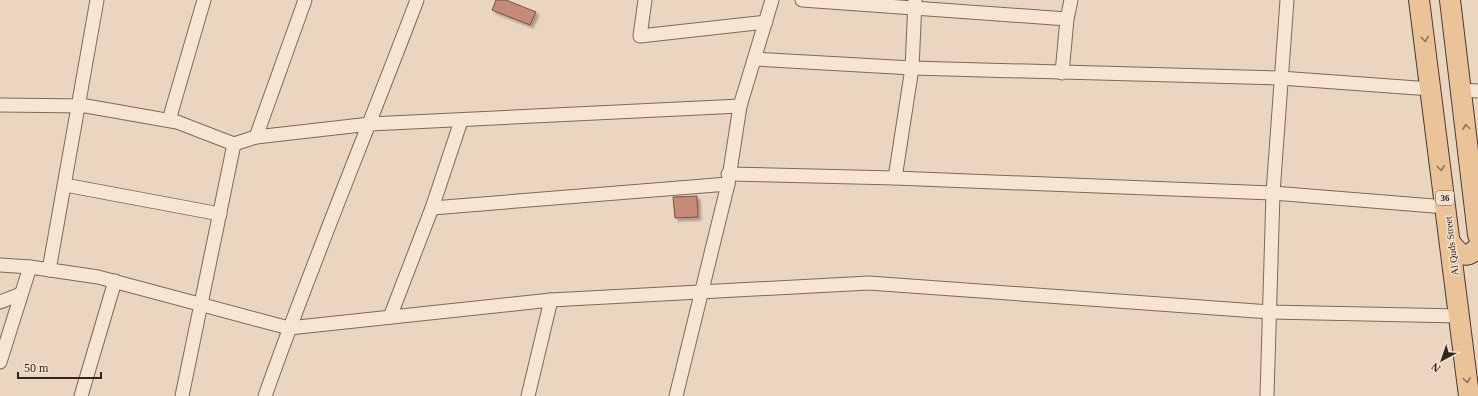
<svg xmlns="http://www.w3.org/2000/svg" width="1478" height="396" font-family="'Times New Roman',serif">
<defs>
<filter id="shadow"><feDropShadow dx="3" dy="3" stdDeviation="1" flood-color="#0004"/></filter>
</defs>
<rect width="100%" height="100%" fill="#ead6c0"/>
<!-- building -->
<g fill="#c58b78" stroke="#7e4f41" filter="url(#shadow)">
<polygon points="496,0 506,0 536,12 530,25 492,10"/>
<polygon points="697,196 698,217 675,218 673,197"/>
</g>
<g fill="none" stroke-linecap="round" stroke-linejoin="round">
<!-- minor casing -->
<g stroke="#816759" stroke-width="15">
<g id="minor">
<polyline points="645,0 640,36 766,22"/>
<polyline points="802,0 1067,19"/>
<polyline points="755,59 912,68 1280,78 1431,89"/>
<polyline points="1062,73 1067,19 1071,0"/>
<polyline points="1461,90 1478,91"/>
<polyline points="0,105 86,106 177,122 234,144 256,137 370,124 740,106"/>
<polyline points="169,120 204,0"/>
<polyline points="256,137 305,0"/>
<polyline points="728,174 895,178 1273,193 1446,207"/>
<polyline points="895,178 912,68 915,1"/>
<polyline points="65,185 220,214"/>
<polyline points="432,208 728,184"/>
<polyline points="0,265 30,267 98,277 289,328 551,300 869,283 1270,312 1459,316"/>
<polyline points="49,270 97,0"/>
<polyline points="0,302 21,294"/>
<polyline points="390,317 432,208 461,121"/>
<polyline points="0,362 30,267"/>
<polyline points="81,396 115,281"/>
<polyline points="182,396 234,144"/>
<path d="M265 396C312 263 367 132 417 0"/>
<polyline points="528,396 551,300"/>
<polyline points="676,396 728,184 740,106 772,0"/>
<polyline points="1267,396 1273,193 1287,0"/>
</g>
</g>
<!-- primary casing -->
<g stroke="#4f372e" stroke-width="22">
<g id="primary">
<polyline points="1419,0 1469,396"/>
<polyline points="1450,0 1478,235"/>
<path d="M1450 242C1459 254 1466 261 1478 247"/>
</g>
</g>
<!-- minor -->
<use href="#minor" stroke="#f5e5d2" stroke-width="13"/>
<!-- primary -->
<use href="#primary" stroke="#ebc399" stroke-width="20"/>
</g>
<!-- one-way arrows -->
<defs><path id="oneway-chevron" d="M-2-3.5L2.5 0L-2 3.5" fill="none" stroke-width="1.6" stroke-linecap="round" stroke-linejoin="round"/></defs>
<g stroke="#8e735b">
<use href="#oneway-chevron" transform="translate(1425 39) rotate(82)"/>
<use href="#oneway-chevron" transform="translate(1466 127) rotate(-97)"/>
<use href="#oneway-chevron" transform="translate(1441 168) rotate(83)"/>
<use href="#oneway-chevron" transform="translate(1467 380) rotate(83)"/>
</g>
<g text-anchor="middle" stroke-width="3" stroke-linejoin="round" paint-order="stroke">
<!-- shield labels -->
<rect fill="#f2e1cf" stroke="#6c5c52" stroke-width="1" x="1436" y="191" width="18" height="14" rx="3"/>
<g font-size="9" font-weight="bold" fill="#32231d">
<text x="1445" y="201">36</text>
</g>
<!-- street labels -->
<g font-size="10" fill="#32231d" stroke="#f2e1cf">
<text transform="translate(1451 246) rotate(-97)" y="4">Al Quds Street</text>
</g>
</g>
<!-- north arrow -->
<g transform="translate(1442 360) rotate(220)" stroke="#f2e1cf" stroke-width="3" paint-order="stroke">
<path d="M0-3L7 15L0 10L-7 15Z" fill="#32231d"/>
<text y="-6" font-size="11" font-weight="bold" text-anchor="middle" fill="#32231d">N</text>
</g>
<!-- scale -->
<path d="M18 372v6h83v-6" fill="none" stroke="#32231d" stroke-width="2"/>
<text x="24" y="372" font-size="12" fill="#32231d" stroke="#f2e1cf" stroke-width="3" paint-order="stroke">50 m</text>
</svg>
